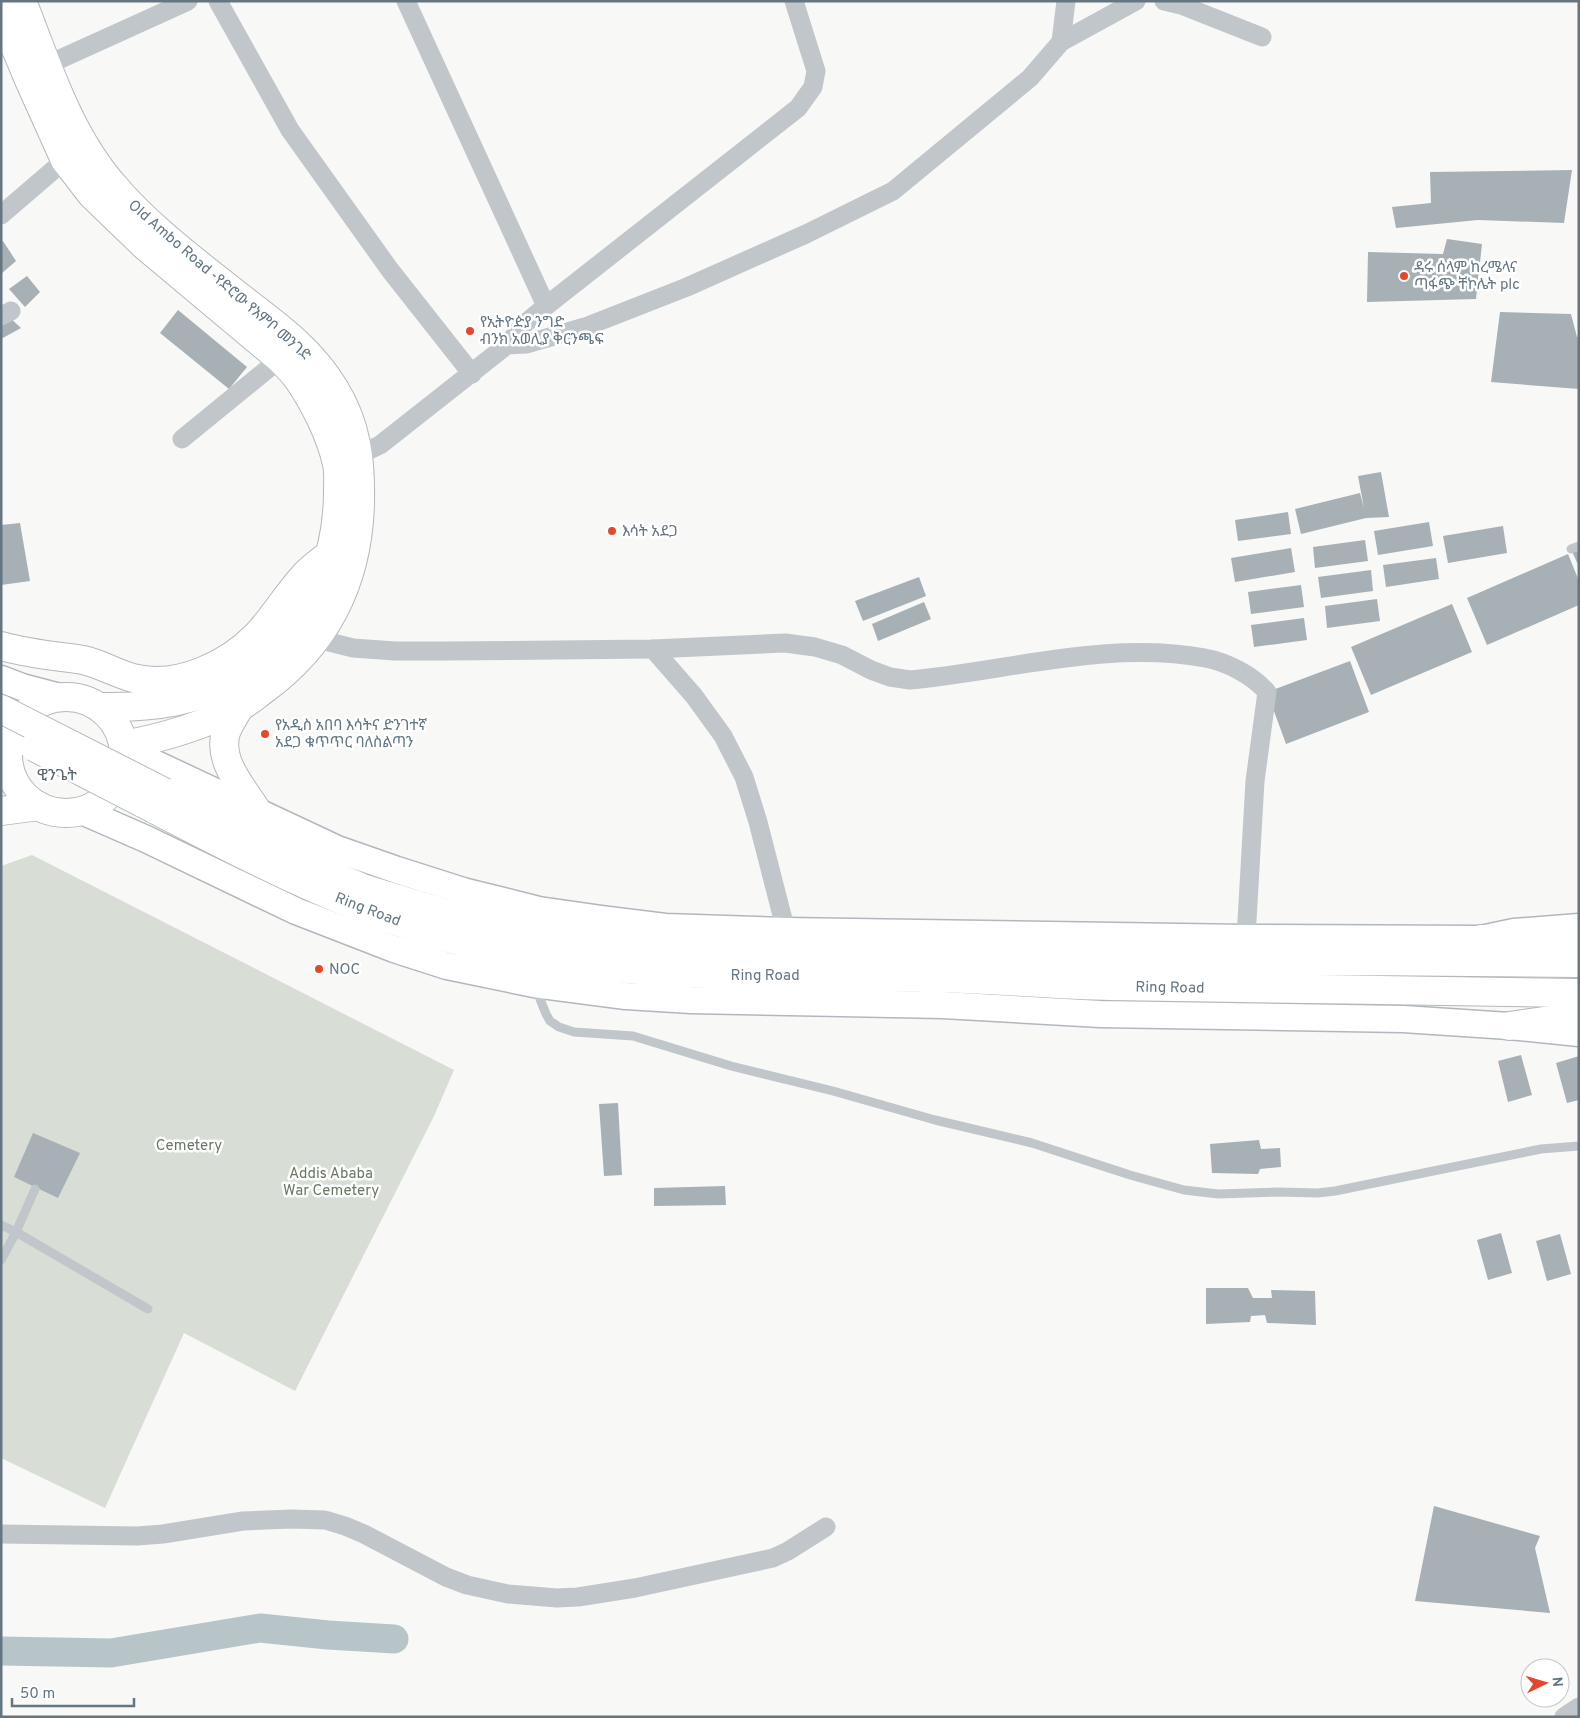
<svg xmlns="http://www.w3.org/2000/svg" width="1580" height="1718" font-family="Overpass,'Noto Sans Ethiopic',sans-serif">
<rect width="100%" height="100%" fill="#f8f8f6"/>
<!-- green -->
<polygon fill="#d8ddd5" points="32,855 454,1070 434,1116 295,1391 184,1333 105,1508 1,1458 1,866"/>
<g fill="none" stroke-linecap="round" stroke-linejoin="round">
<!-- river -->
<polyline stroke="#b7c5c8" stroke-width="29" points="1,1651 111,1653 260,1628 328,1635 394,1639"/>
</g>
<!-- building -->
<g fill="#a6b0b5">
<polygon points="1572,170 1564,223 1478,220 1396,228 1392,207 1431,203 1430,172"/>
<polygon points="1447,239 1482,244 1476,299 1367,302 1368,252 1443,254"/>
<polygon points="3,241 16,261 1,274 1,242"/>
<polygon points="27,276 40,292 25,307 9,289"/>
<polygon points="178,310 247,367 229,389 160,333"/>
<polygon points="1500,312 1571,314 1577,337 1579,337 1579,389 1491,382"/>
<polygon points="9,317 21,328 1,339 1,325"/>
<polygon points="1381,472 1389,517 1366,518 1301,534 1295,509 1360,493 1364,508 1358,476"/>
<polygon points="1288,512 1291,534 1238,541 1235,520"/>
<polygon points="1429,522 1433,546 1378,555 1374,531"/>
<polygon points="20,523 30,581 1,585 1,525"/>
<polygon points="1503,526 1507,553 1448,563 1443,536"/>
<polygon points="1365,540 1368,561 1315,568 1313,547"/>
<polygon points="1579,546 1579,567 1571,549"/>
<polygon points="1291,548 1295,572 1235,582 1231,558"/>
<polygon points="1568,554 1579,581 1579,605 1487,645 1467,598"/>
<polygon points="1436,558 1439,579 1386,587 1383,565"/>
<polygon points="1371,570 1373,591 1321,598 1318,577"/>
<polygon points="919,577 926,596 863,621 855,601"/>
<polygon points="1301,585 1304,607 1251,614 1248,592"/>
<polygon points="1377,599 1380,621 1327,628 1325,606"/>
<polygon points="924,602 931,619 878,641 872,624"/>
<polygon points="1452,604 1472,652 1371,695 1351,647"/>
<polygon points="1304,618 1307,640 1254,647 1251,625"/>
<polygon points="1350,661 1369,712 1286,744 1267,692"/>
<polygon points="1521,1055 1532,1095 1508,1102 1498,1061"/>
<polygon points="1579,1056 1579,1100 1567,1103 1556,1063"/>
<polygon points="618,1103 622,1175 604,1176 599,1104"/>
<polygon points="33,1133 80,1153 58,1198 14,1177"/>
<polygon points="1259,1140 1261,1149 1280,1148 1281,1167 1260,1169 1258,1174 1212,1173 1210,1144"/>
<polygon points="725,1186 726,1205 654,1206 654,1188"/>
<polygon points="1501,1233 1512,1273 1488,1280 1477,1240"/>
<polygon points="1560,1234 1571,1274 1547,1281 1536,1241"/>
<polygon points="1206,1288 1248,1288 1253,1298 1272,1298 1271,1290 1315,1291 1316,1325 1267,1323 1265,1315 1251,1316 1250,1322 1206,1324"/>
<polygon points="1434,1506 1540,1536 1535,1548 1550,1613 1415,1601"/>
</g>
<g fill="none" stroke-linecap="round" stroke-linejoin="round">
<!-- secondary casing -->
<g stroke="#b1b8bd" stroke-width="29">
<g id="secondary">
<polyline points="1,679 22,687 60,697"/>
<polyline points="124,749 337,849 397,870 463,891 539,910 602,919 665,927 786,931 1246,938 1481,939 1514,932 1579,927"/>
<polyline points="1,759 8,763"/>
<polyline points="82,811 146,839 296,911 394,949 447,966 534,984 626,996 691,1000 943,1005 1100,1014 1403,1019 1509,1026 1579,1033"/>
</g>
</g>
<!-- primary casing -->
<g stroke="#b3b9bc" stroke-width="30">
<g id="primary">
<path d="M22 1C47 64 68 133 113 185 149 228 201 266 245 301 278 326 312 351 334 388 357 425 361 461 360 503 358 582 326 645 262 691 254 697 246 704 237 708 202 726 162 738 123 745"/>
<path d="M1 13 29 80 65 160 92 195 145 246 280 359C286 365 293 372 298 379 314 402 331 436 337 464 339 473 338 482 338 491 338 552 318 604 276 648 267 657 258 666 248 673 200 702 154 708 99 707"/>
<path d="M1 646C29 654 56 656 83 660 102 664 118 675 137 679 179 688 228 665 257 635 274 617 287 594 304 576 311 568 321 561 330 554"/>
<circle cx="66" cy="755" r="58"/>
<path d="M239 708C235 715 229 724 226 732 217 761 243 788 257 811"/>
<polyline points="1,811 39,806"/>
</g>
</g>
<!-- trunk casing -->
<g stroke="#b2b8bb" stroke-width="30">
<g id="trunk">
<polyline points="164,792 320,869 365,889 450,915 497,926 544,935 618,945 774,952 935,955 1028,960 1229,963 1362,961 1579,963"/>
<path d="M154 809C246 857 341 906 441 936 601 983 770 974 935 978 994 979 1052 985 1111 986 1267 989 1423 990 1579 993"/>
<polyline points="1481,939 1579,945"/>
<polyline points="1509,1026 1579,1016"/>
</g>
</g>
<!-- service -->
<g stroke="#c1c6ca" stroke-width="9">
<polyline points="1571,549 1579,546"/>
<polyline points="536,989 546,1014 550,1021 559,1027 574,1032 633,1036 731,1066 833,1091 935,1120 1032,1143 1130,1175 1184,1190 1218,1194 1278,1192 1318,1193 1335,1191 1541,1149 1579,1146"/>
<polyline points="1,1225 16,1232 35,1189"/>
<polyline points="1,1260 16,1232 148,1309"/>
</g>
<!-- minor -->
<g stroke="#c1c6ca" stroke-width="19">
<polyline points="218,1 290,130 390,270 472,374"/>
<polyline points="406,1 546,306 523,325 507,345"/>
<polyline points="1164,1 1181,5 1262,37"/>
<polyline points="1061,42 1066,1"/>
<polyline points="47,65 188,1"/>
<polyline points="1,215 65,160"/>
<polyline points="546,306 798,108 813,87 816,71 794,1"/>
<polyline points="1,316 11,311"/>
<polyline points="182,439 280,359"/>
<polyline points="348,460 380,445 507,345 526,344 585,327 687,287 806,234 893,191 1030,78 1061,42 1136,1"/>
<path d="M317 639 353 648 395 651H447L653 649 785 643 815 647 842 655 871 670 890 677 910 680C1007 671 1108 640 1205 658 1227 662 1252 675 1267 692L1255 781 1246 938"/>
<polyline points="653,649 694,696 723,736 744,777 758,822 786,931"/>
<polyline points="1,1534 137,1536 163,1534 243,1521 291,1519 325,1520 345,1526 364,1534 446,1577 467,1585 508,1594 557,1598 578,1597 635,1588 773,1558 788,1551 826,1527"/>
<polyline points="1564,1717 1579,1707"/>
</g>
<!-- secondary -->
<use href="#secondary" stroke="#fff" stroke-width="26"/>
<!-- primary -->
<use href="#primary" stroke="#fff" stroke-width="28"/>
<!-- trunk -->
<use href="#trunk" stroke="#fff" stroke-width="28"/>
<!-- trunk-bridge casing -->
<g stroke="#b2b8bb" stroke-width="30" stroke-linecap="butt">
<g id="trunk-bridge">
<polyline points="1,709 164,792"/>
<polyline points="34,747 154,809"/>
</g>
</g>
<!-- trunk-bridge -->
<use href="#trunk-bridge" stroke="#fff" stroke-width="28"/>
</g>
<!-- markers -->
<g fill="#e4472a" stroke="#fff" stroke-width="2">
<circle cx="1404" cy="276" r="5"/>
<circle cx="470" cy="331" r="5"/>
<circle cx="612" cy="531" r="5"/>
<circle cx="265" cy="734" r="5"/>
<circle cx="319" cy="969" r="5"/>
</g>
<g text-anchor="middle" stroke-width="5" stroke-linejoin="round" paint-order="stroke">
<!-- poi labels -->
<g font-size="15" fill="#637681" stroke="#fff" text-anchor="start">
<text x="1414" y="272">ዳሩ ሰላም ከረሜላና<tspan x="1414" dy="17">ጣፋጭ ቸኮሌት plc</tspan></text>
<text x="480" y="327">የኢትዮዽያ ንግድ<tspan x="480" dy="17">ብንክ አወሊያ ቅርንጫፍ</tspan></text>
<text x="622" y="536">እሳት አደጋ</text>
<text x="275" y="730">የአዲስ አበባ እሳትና ድንገተኛ<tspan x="275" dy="17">አደጋ ቁጥጥር ባለስልጣን</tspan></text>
<text x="329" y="974">NOC</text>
</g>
<!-- street labels -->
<g font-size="15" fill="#637681" stroke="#fff">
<text transform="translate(220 280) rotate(41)" y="5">Old Ambo Road -የድሮው የአምቦ መንገድ</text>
<text transform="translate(368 909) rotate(21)" y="5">Ring Road</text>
<text x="765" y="980">Ring Road</text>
<text transform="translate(1170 987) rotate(1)" y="5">Ring Road</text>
</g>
<!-- park labels -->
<g font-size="15" fill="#687962" stroke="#fff">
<text x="189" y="1150">Cemetery</text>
<text x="331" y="1178">Addis Ababa<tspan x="331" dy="17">War Cemetery</tspan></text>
</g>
<!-- neighbourhood labels -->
<g font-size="16" fill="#55646c" stroke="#fff">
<text x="57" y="780">ዊንጌት</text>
</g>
</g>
<!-- border -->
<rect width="1580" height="1718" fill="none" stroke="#637681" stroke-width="5"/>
<!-- north arrow -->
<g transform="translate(1545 1683) rotate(85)"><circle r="24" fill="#ffffff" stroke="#c1c8cd"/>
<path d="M0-4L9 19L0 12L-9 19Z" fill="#e4472a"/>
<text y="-8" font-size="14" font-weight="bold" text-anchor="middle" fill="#637681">N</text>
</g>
<!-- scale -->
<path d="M12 1698v8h122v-8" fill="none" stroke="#637681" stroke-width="2.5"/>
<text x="20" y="1698" font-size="15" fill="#637681" stroke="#ffffff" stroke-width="4" paint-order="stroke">50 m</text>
</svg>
